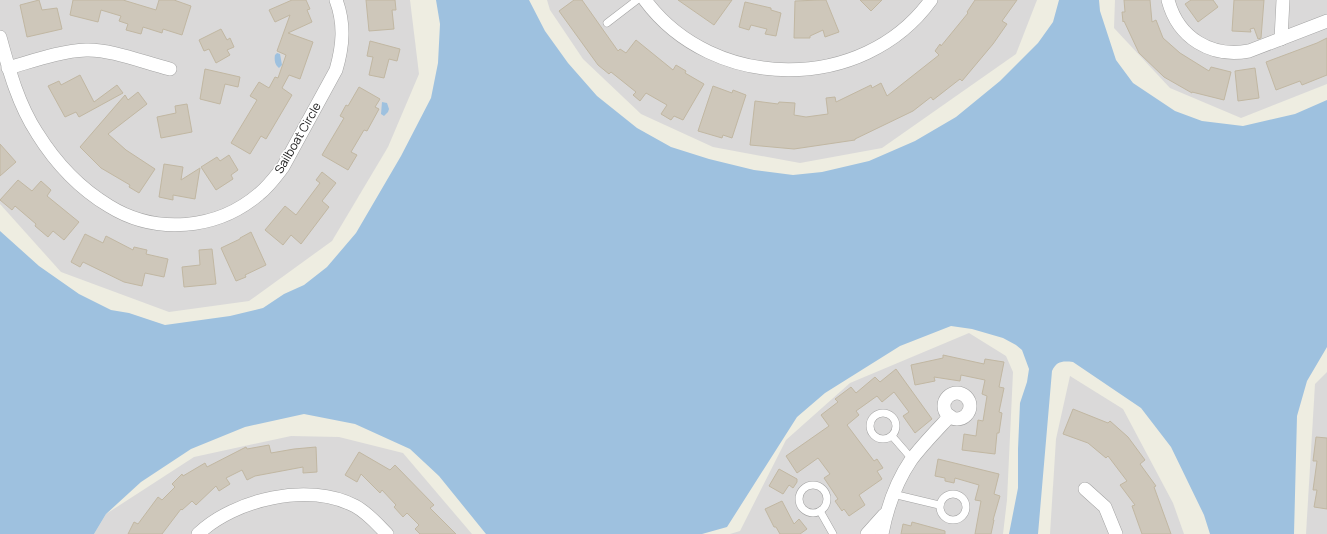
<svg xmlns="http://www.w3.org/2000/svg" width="1327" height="534" font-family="Manrope,sans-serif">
<rect width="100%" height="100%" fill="#eeede1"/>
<!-- residential -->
<g fill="#dad9d9">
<polygon points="0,0 410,0 419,74 388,147 332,241 249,301 169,312 61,272 0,204"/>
<polygon points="547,0 1037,0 1016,54 882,148 800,163 713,147 641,114 583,59 550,10"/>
<polygon points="1115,0 1327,0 1327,84 1241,118 1170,88 1114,28"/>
<polygon points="969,333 1006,356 1013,372 1007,500 1003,534 730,534 740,531 786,440 850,383"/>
<polygon points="1327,372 1327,534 1306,534 1315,384"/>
<polygon points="1070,376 1123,409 1173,503 1184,534 1050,534 1056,439"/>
<polygon points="291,436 339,437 403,453 472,534 94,534 106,514 194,457"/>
</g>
<!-- water -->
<g fill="#9ec1df">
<path d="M436 0H529L545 31 568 63 597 96 637 128 671 147 709 159 754 170 793 175 822 172 869 161 915 141 956 117 1000 81 1038 43 1053 22 1059 0H1099L1100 11 1116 60 1133 83 1175 111 1202 121 1243 126 1295 114 1327 100V347L1307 381 1297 416 1294 534H1210L1204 515 1171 447 1141 408 1073 362C1062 361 1057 361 1052 371L1038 534H1009L1018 488V449L1020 403 1027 382 1029 369 1022 350 1016 345 1003 338 972 329 951 326 900 346 825 393 797 417 727 527 702 534H486L439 476 410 449 355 424 304 414 245 427 191 449 141 482 106 514 94 534H0V231L39 266 79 294 111 310 129 313 165 325 230 316 263 308 284 294 304 285 327 267 356 233 401 156 431 98 438 63 440 24Z"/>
<path d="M277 53 280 54 282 65 279 68C275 65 274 60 275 55Z"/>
<polygon points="382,102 387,103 389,109 388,112 384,116 381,114"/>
</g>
<!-- building -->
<g fill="#cec7ba" stroke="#c1b7a2">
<polygon points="39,0 42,10 57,8 62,29 27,37 20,5"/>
<polygon points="73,0 123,0 156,10 159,0 174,0 191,6 182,35 163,29 162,33 143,27 141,34 126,30 128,24 119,21 121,16 101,10 98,22 70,15"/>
<polygon points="292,0 306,0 310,9 307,10 312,22 288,33 313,42 300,79 289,75 282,88 292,95 266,139 261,136 250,154 231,143 257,100 250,96 259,82 269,88 275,77 278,78 286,55 277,51 290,15 275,22 269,10"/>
<polygon points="366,0 395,0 396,10 392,10 394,29 369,31"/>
<polygon points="574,0 582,0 618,51 620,49 626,53 636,40 673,70 676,65 686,71 685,73 704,84 683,120 674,116 671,120 661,114 667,105 646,93 640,101 633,95 636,92 611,72 609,74 598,65 559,11"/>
<polygon points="678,0 732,0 714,25"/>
<polygon points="820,0 826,0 839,32 825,37 823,30 810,36 810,38 794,38 795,1"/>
<polygon points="860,0 882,0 871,11"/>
<polygon points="975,0 1017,0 1002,21 1007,24 993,44 962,81 960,79 933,100 931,97 913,111 855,139 855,140 794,149 750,145 755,101 778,104 779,102 795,103 794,115 806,117 828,114 826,98 835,97 836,102 871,85 872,88 881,83 887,96 939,55 935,51 940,44 941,46 968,13 967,12"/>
<polygon points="1124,0 1150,0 1152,22 1156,20 1163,38 1180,53 1209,71 1211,67 1231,72 1224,100 1192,92 1192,93 1164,77 1139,53 1124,21 1123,22 1122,12 1125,12"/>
<polygon points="1191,0 1213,0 1218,7 1198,22 1185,4"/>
<polygon points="1234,0 1264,0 1261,38 1258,39 1254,28 1250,29 1251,32 1232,31"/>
<polygon points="745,2 771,8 771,10 781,13 776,36 765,34 767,29 751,25 749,30 739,27"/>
<polygon points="221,29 227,40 230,38 234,47 227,50 230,55 216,63 209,49 204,51 199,40"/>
<polygon points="1327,38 1327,75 1302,85 1300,81 1276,90 1266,62 1317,43"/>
<polygon points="370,41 400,49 397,61 389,59 384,78 369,75 373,57 367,56"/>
<polygon points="1255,68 1259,98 1238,101 1235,71"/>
<polygon points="205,69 240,77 238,87 225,84 220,104 200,99"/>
<polygon points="80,75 94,102 117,85 123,93 79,117 76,112 65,117 48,86 59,81 61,85"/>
<polygon points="713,86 732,93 733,90 746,95 732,138 723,135 722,138 698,131"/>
<polygon points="359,87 380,99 375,107 379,109 367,131 364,130 351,152 357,155 348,170 322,155 344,118 340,116 346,105 348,106"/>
<polygon points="138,92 147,104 108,134 126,150 155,169 139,193 129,187 130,185 101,168 80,147 125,95 128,100"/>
<polygon points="187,104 192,132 161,138 157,117 176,113 175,106"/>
<polygon points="0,144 16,162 0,176"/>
<polygon points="229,155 238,170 231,175 233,179 216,190 201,167 217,157 220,161"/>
<polygon points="164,164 183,167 181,180 200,168 195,199 173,195 173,200 159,197"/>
<polygon points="322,172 336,183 322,201 329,207 301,244 291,235 283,245 265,230 285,206 296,215 320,183 316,180"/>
<polygon points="18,180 32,191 41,181 51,190 47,196 79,222 64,240 53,231 48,237 35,226 36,224 15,206 12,210 0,200"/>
<polygon points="251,232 266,265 245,275 246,277 236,281 221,248 240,239 240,238"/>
<polygon points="85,234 103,243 106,236 133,250 134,247 147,250 146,254 168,259 164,277 145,273 142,286 124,282 83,262 80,267 71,262"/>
<polygon points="212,249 216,284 184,287 182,267 200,265 199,250"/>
<polygon points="943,355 984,364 985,359 1004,362 999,387 1004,388 999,412 1002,413 999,433 997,433 995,454 962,450 964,434 976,436 978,420 983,421 987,396 982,394 985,380 961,375 960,381 934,377 935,381 915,385 911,365 943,358"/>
<polygon points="896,369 932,419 915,433 903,416 909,412 894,392 882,402 877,396 856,411 859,415 847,425 874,461 877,459 883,468 877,471 882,479 859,495 865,505 849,516 844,509 842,511 835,501 838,499 824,478 830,474 818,458 797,473 786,456 829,426 821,415 838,402 835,399 851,387 856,393 875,377 880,382"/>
<polygon points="1073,409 1108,423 1110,421 1128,437 1145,460 1140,464 1156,486 1154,487 1171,534 1142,534 1132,506 1135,505 1120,485 1127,481 1108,456 1106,458 1088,443 1063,434"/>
<polygon points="1316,437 1327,438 1327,509 1314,507 1317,490 1313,490 1317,461 1313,461"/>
<polygon points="269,445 271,453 294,449 316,447 317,472 303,473 303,467 255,476 247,480 242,470 226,478 230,484 219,491 216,486 196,505 192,501 182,510 181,509 162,534 128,534 134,522 138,524 158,497 162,500 175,487 172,484 182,474 183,476 205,463 207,467 246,447 247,449"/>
<polygon points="359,452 390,470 395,465 434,505 430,508 456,534 420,534 415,529 419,525 407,513 403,517 394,507 396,505 382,490 380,493 361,474 357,482 345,475"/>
<polygon points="938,459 999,474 994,494 1000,496 993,520 994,520 991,534 975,534 981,501 975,500 979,485 955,478 954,483 945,481 945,478 935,476"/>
<polygon points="779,469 797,479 797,482 793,488 789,485 783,494 769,486"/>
<polygon points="782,501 794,524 799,519 807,529 800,534 780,534 776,527 774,527 765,509"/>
<polygon points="912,522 945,531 945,534 901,534 903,524 911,526"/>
</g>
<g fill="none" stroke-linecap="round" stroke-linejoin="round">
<!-- service casing -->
<g stroke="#a3a3a3" stroke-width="8">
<g id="service">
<polyline points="607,23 637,0"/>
<circle cx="883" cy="426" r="13"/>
<polyline points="892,436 912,459"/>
<circle cx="813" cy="499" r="14"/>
<circle cx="953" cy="507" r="13"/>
<polyline points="893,494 939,505"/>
<polyline points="820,511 833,534"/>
</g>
</g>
<!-- minor casing -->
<g stroke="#a3a3a3" stroke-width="14">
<g id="minor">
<path d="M645 0C713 92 863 94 931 0"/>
<path d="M1168 0C1178 38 1211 58 1249 51L1327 21"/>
<path d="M0 37C9 70 18 104 37 133 55 162 79 188 109 206 156 235 217 230 259 194 269 186 276 176 283 167L336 70C343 46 345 24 336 0"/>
<polyline points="1281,39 1283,0"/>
<path d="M8 68C33 61 60 51 86 50 111 49 145 63 170 69"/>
<circle cx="957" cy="406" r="13"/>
<polyline points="1085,489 1105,507 1116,534"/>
<path d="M198 534C235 499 308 482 355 506 368 513 377 524 387 534"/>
<polyline points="867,534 884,515"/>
<path d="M882 534C887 508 896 482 911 460 923 444 937 430 950 416"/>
</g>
</g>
<!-- service -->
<use href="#service" stroke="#fff" stroke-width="7"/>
<!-- minor -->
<use href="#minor" stroke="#fff" stroke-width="13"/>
</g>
<g text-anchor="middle" stroke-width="3" stroke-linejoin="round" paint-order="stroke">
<!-- street labels -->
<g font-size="12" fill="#1c1c1c" stroke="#fff">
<text transform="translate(298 138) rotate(-60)" y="4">Sailboat Circle</text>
</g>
</g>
</svg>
